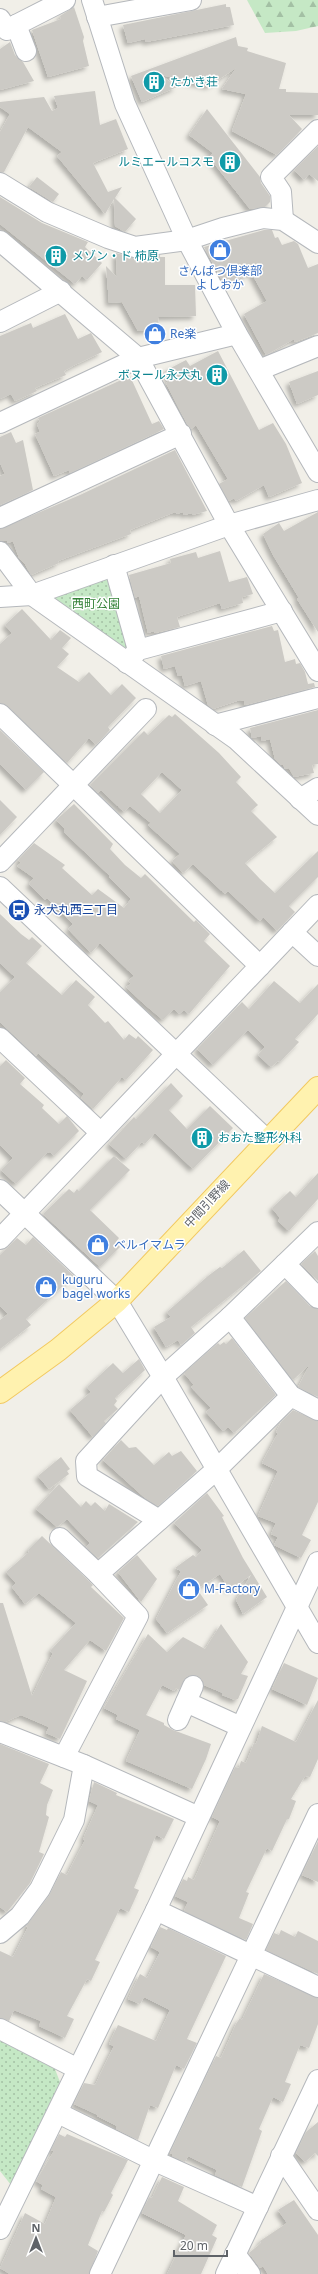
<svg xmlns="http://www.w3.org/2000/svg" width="318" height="2274" font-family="'Noto Sans','Noto Sans JP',sans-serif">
<defs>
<pattern id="forest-firs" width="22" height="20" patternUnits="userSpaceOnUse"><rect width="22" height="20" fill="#c5e8c5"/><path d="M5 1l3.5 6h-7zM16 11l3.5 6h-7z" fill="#a3c0a4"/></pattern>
<pattern id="park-dots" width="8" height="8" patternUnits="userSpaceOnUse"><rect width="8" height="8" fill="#c5e8c5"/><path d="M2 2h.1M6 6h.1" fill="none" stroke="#a3c0a4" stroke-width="1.8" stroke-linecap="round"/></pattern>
<filter id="shadow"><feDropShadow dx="-3.5" dy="3.5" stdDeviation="2" flood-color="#0004"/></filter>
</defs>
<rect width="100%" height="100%" fill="#f1efe8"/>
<!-- forest -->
<polygon fill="url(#forest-firs)" points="247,0 318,0 318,26 296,31 265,33"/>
<!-- park -->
<g fill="url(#park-dots)">
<polygon points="110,576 132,648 122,651 51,596"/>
<polygon points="0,2039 53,2064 60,2082 11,2185 0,2171"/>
</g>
<!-- building -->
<g fill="#cccac5" fill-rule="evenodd" filter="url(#shadow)">
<polygon points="226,4 226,7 230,7 234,25 146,42 145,39 128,43 123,25"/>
<polygon points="74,7 84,37 83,41 89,66 48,77 32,30 61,19 60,16"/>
<polygon points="236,37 238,46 248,48 247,51 286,63 279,89 286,89 286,92 318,93 318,115 289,115 302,129 277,155 232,131 246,94 222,89 236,68 209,86 161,75 177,87 142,102 131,76"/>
<polygon points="10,42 15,55 23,62 34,81 0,90 0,49"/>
<polygon points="95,91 100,125 116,119 128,149 93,163 108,192 122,187 115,198 136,219 125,232 115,226 114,199 105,214 57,156 62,152 28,127 4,172 0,172 0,132 10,114 0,107 0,102 44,97 52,111 58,108 54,96"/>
<polygon points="207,109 260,177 261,183 270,196 270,202 265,207 250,209 209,157 213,153 189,135"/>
<polygon points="318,146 318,181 309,174 304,180 294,170"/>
<polygon points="37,177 59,194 53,202 29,187"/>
<polygon points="0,197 42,223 88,242 85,247 102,263 87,280 82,276 75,284 0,224"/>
<polygon points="264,230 272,230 275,238 278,237 282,245 294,241 298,244 308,268 318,264 318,333 295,342 294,339 266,355 244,314 267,301 251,272 225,286 204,247"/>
<polygon points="116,253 136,258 160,255 160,257 165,257 165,285 195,285 196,316 158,317 159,329 138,331 122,302 109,303 106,266 117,277"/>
<polygon points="65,314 78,339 91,333 102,352 73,366 64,371 66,375 35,388 37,391 15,401 11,394 0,399 0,336 31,323 33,328"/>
<polygon points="218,351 259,430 273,423 286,444 302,483 269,497 264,485 236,501 234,498 229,501 219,484 228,479 196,425 191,429 187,424 166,383 170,380 165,371 186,360 190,366"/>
<polygon points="318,371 318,395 297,404 289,382"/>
<polygon points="130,376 152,424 159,421 164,429 70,473 69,470 54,476 35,434 40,432 37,424 40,422 38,418"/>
<polygon points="11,432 16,443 23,440 33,490 0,505 0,476 5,474 0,463 0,437"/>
<polygon points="175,450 207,511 192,515 192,513 184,515 183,512 177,514 175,512 130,530 131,534 58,561 59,563 31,575 25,564 19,558 13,541 8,543 7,541 0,541 0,529 80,495"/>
<polygon points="318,512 318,632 297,599 299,598 273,555 263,534 279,523 284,531"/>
<polygon points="220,551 229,582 247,577 253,594 242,597 243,603 222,609 220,603 177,617 180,627 155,633 154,631 148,633 139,596 135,598 129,575 171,563 170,559 196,552 198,558"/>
<polygon points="22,609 51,640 60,630 71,638 62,648 69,654 57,667 79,682 89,672 111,695 122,684 136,698 108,727 110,730 96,745 89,738 67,763 8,706 0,703 0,644 12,633 5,625"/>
<polygon points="272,626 274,631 278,630 285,662 295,659 296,664 300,663 305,672 308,684 314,683 315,687 245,705 244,701 240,700 213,709 208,705 201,681 185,686 182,675 178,676 175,666 164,669 161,656"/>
<polygon points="318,710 318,764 312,765 314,773 294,777 289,768 285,769 283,764 281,765 275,759 270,739 262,741 261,736 252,738 250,728"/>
<path d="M175 714 219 753 241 777 236 782 258 805 251 811 277 837 245 863 260 879 275 893 318 851V877L289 906 295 912 277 931 263 917 260 921 228 891 225 894 193 864 183 873 172 861 180 854 148 825 151 823 130 806 124 812 101 790 98 793 90 785 144 731 148 735 169 715 172 717ZM162 772 182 790 160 813 141 794Z"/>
<polygon points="0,730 44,772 26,790 0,764"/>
<polygon points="0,800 17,817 0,835"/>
<polygon points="74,804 113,844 110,849 125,865 141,878 145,874 194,922 196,920 210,934 204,941 230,966 189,1014 184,1010 179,1014 174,1009 163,1020 144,1004 126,987 131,984 128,981 134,976 100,943 91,953 68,929 73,924 47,898 45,900 29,884 34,878 17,866 21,863 18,860 34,843 65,865 62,868 92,895 98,889 124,908 131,899 109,877 110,876 64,832 65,829 56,820"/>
<polygon points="0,914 21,934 29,940 32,937 42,946 26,963 62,995 76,980 95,997 88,1005 105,1023 108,1021 124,1040 129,1034 136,1039 138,1036 153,1050 126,1080 122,1077 93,1109 81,1098 84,1094 38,1053 36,1056 0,1022 0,992 15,977 0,963"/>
<polygon points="274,981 300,1003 318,984 318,1014 295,1039 299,1042 280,1062 278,1061 271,1067 258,1055 265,1047 248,1030 213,1065 197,1049 242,1002 249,1009"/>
<polygon points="6,1060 25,1078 20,1084 44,1105 42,1108 59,1124 67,1116 79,1131 54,1156 50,1152 47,1153 16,1184 1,1170 13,1158 0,1145 0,1066"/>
<polygon points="171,1083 183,1096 169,1110 187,1129 210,1106 233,1128 193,1169 155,1133 145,1144 142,1142 126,1159 109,1144 134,1117 136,1119"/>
<polygon points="114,1156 130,1170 90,1210 119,1238 116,1242 120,1247 100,1267 43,1214 69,1189 74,1193 77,1189 79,1191"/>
<polygon points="318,1173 318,1199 289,1231 278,1221 280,1218 272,1208 290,1191 296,1197"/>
<polygon points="33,1237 74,1276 26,1319 31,1325 0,1349 0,1320 8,1314 0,1306 0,1255 17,1238 26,1245"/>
<polygon points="244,1250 261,1271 191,1327 195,1333 181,1345 178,1340 166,1347 154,1327 171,1317 167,1312 208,1276 220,1267 222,1268"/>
<polygon points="315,1251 318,1256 318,1281 301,1264"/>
<polygon points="286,1281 310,1306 318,1309 318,1397 298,1387 310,1364 293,1380 245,1318"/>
<polygon points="232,1338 276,1395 234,1433 228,1427 223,1431 206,1412 211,1408 191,1387 194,1385 184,1373 218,1343 220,1345 224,1342 226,1344"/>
<polygon points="139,1359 145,1370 115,1398 117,1401 114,1405 118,1409 104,1421 106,1423 93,1437 70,1410 91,1392 87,1387 113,1363 123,1373"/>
<polygon points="293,1410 318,1421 318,1502 302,1535 311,1540 301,1558 274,1545 278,1537 271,1534 276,1523 258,1516 278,1471 262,1463 278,1433 276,1432 281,1422"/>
<polygon points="121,1440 129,1448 136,1447 154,1465 169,1452 172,1456 181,1451 197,1471 158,1506 145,1498 103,1460"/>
<polygon points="61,1457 70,1469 67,1471 69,1474 49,1489 38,1476"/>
<polygon points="59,1484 81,1507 86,1501 91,1506 95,1502 105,1511 109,1504 138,1522 98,1558 86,1547 90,1543 67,1519 57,1527 36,1509"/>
<polygon points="207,1493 224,1516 222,1517 243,1558 267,1597 243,1614 236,1600 251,1575 230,1590 220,1574 197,1589 208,1605 167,1633 156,1619 181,1571 175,1568 193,1555 196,1557 202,1550 174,1523"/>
<polygon points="42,1536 90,1582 93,1585 91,1587 124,1618 106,1651 90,1640 64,1670 87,1681 60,1739 46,1733 49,1727 21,1715 5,1722 0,1721 0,1603 3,1603 32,1696 53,1653 50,1651 76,1623 39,1593 25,1604 12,1587 16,1583 6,1572 29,1552 28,1550"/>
<polygon points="137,1555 157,1579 141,1602 118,1572"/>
<polygon points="221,1624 248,1662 241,1674 248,1676 238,1699 235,1700 222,1695 223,1693 204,1685 198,1676 191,1675 186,1677 179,1690 176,1688 174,1691 162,1685 146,1715 164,1723 164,1725 173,1730 211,1744 206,1759 192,1789 126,1761 140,1730 116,1719 118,1715 104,1708 148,1634 167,1652 183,1637 205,1649"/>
<polygon points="284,1663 318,1678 307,1705 272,1689"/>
<polygon points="318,1700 318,1759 310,1777 305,1776 291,1799 296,1801 289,1819 287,1819 272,1851 267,1848 246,1892 249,1893 239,1918 253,1924 246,1940 184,1911 188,1902 175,1896 183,1879 187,1881 188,1877 194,1880 220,1821 212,1817 235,1767 239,1768 241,1761 246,1763 254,1743 256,1744 262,1726 296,1742"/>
<polygon points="0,1744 49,1764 40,1783 53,1790 47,1805 46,1815 49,1817 39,1852 44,1854 30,1883 7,1912 0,1907"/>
<polygon points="94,1782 117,1793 116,1795 174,1819 164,1839 156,1835 134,1888 139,1890 129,1912 120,1908 95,1960 100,1962 91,1981 87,1979 67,2016 74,2019 65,2038 39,2026 41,2021 14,2010 9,2021 0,2018 0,1951 13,1957 28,1927 26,1926 49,1896 61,1872 67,1875 85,1840 83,1839 98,1805 89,1801"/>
<polygon points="318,1841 318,1882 302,1875"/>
<polygon points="160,1927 167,1930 168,1928 226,1956 187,2039 197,2043 184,2069 176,2065 158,2108 150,2105 138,2140 116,2129 117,2126 97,2116 98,2115 74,2104 84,2083 95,2085 114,2046 109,2044 118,2025 156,2041 170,2010 144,1997 140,2004 128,1999 140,1974 147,1978 160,1952 151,1947"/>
<polygon points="281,1930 295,1937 298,1931 318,1941 318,1974 266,1950 274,1933 279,1935"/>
<polygon points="264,1974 318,1998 318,2024 309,2048 300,2045 285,2082 291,2084 283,2102 273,2097 259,2129 262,2131 242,2187 215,2175 217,2170 188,2156 185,2162 172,2156 172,2154 170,2153 216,2056 221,2058 236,2024 240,2018 242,2020"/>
<polygon points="318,2122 318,2156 315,2153 305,2162 296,2153 306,2132"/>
<polygon points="59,2134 65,2137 67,2134 128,2160 111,2193 113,2195 104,2212 102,2211 88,2245 98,2251 89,2274 10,2274 0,2268 25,2213 45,2224 56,2197 41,2189 43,2185 36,2181 54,2151 51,2150"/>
<polygon points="162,2177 184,2187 178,2201 217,2225 212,2235 217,2238 201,2274 167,2274 186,2235 142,2213 149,2197 152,2198"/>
<polygon points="294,2200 318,2235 318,2274 268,2274 263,2266 260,2268 249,2253 261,2243 260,2241 287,2223 278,2210"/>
</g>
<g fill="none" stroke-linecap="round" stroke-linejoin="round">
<!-- minor casing -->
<g stroke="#b5b8bc" stroke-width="22">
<g id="minor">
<polyline points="92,0 125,104 187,240 237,334 318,472"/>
<polyline points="97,17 191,0"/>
<polyline points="0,19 7,30 16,25"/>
<polyline points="26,51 16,25 65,0"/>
<polyline points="0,183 47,212 108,238 135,247 187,240 223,228 263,218 283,220 318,243"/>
<polyline points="283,220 281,192 271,177 318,130"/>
<polyline points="0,241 138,358 229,525 318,671"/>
<polyline points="0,322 61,291"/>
<polyline points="259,370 318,346"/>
<polyline points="0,423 138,358 237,334"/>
<polyline points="0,518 181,434"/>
<polyline points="0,552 32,595 236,739 318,815"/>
<polyline points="114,565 138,650"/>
<polyline points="0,597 32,595 229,525 318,500"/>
<polyline points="127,663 138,650 282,611"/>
<polyline points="0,714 260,966"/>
<polyline points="215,725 318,698"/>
<polyline points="300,799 318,788"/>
<polyline points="0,862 146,709"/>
<polyline points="0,887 267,1140"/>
<polyline points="292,932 318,956"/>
<polyline points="0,1038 101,1133"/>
<polyline points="0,1190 117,1301 163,1377 318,1643"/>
<polyline points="0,1239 318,905"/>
<polyline points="285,1264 318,1298"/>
<polyline points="230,1317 291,1396 318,1410"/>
<polyline points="159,1520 87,1476 86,1461 163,1377 230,1317 318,1232"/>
<polyline points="60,1538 98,1574 138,1616 64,1757"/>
<polyline points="98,1574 217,1469 291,1396"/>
<polyline points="186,1702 241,1727"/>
<polyline points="178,1720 193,1686"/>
<polyline points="0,1732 84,1765 199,1817"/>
<polyline points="156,1910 318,1987"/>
<polyline points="0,1933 20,1916 40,1889 74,1820 84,1765"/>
<polyline points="0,2029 78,2069"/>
<polyline points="58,2113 155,2161 258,2207"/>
<polyline points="281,2156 318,2210"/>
<polyline points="0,2229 156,1910 318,1562"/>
<polyline points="235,2254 250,2274"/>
<polyline points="100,2274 318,1814"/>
<polyline points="226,2274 318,2080"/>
</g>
</g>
<!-- major casing -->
<g stroke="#f2c960" stroke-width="24">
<polyline id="major" points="0,1392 58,1350 117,1301 318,1088"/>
</g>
<!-- minor -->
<use href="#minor" stroke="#fff" stroke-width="20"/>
<!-- major -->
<use href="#major" stroke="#fff2af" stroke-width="22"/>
</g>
<!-- icons -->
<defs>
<g id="building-disc" transform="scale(1.15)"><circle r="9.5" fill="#0f9aa8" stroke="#fff"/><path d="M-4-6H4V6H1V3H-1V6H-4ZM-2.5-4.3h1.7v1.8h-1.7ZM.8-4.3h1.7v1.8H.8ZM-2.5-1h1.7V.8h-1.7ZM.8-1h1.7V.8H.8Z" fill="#fff"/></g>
<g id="shop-disc" transform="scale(1.15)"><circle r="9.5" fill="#3f7fe0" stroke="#fff"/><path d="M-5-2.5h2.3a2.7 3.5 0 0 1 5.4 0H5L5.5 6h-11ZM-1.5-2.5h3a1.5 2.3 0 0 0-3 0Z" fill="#fff"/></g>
<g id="bus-disc" transform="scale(1.15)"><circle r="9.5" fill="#1a4fb4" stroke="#fff"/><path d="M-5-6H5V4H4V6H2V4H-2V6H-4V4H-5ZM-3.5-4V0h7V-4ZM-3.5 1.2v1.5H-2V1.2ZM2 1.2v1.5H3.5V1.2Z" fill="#fff"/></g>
</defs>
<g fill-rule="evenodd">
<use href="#building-disc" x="154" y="82"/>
<use href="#building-disc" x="230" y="162"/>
<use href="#shop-disc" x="220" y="250"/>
<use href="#building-disc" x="56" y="256"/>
<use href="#shop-disc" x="155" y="334"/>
<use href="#building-disc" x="217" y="375"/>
<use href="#bus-disc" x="19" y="910"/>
<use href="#building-disc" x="202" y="1138"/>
<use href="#shop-disc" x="98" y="1245"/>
<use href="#shop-disc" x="46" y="1287"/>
<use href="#shop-disc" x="189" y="1589"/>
</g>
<g text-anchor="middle" stroke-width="3" stroke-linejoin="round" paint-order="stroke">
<!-- culture labels -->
<g font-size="12" fill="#0d838f" stroke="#fff" text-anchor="start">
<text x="170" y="86">たかき荘</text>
<text x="214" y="166" text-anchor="end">ルミエールコスモ</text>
<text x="72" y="260">メゾン・ド 柿原</text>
<text x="202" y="379" text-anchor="end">ボヌール永犬丸</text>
<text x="218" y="1142">おおた整形外科</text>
</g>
<!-- shop labels -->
<g font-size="12" fill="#366cbe" stroke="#fff" text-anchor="start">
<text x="220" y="275" text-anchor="middle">さんぱつ倶楽部<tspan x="220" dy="14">よしおか</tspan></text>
<text x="170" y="338">Re楽</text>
<text x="114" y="1249">ベルイマムラ</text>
<text x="62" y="1284">kuguru<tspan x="62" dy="14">bagel works</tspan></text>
<text x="204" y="1593">M-Factory</text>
</g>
<!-- park labels -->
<g font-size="12" fill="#348238" stroke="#fff">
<text x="96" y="608">西町公園</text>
</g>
<!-- transit labels -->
<g font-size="12" fill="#164399" stroke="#fff" text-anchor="start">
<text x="34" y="914">永犬丸西三丁目</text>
</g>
<!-- street labels -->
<g font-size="12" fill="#5f6368" stroke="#fff">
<text transform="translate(207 1204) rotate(-47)" y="4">中間引野線</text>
</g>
</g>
<!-- north arrow -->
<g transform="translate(36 2238)" stroke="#ffffff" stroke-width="3" paint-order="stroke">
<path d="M0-3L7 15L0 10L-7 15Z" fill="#5f6368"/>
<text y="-6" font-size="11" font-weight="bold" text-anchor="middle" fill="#5f6368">N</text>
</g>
<!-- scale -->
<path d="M174 2250v6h53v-6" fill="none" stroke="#5f6368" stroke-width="2"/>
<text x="180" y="2250" font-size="12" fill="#5f6368" stroke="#ffffff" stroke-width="3" paint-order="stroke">20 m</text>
</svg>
